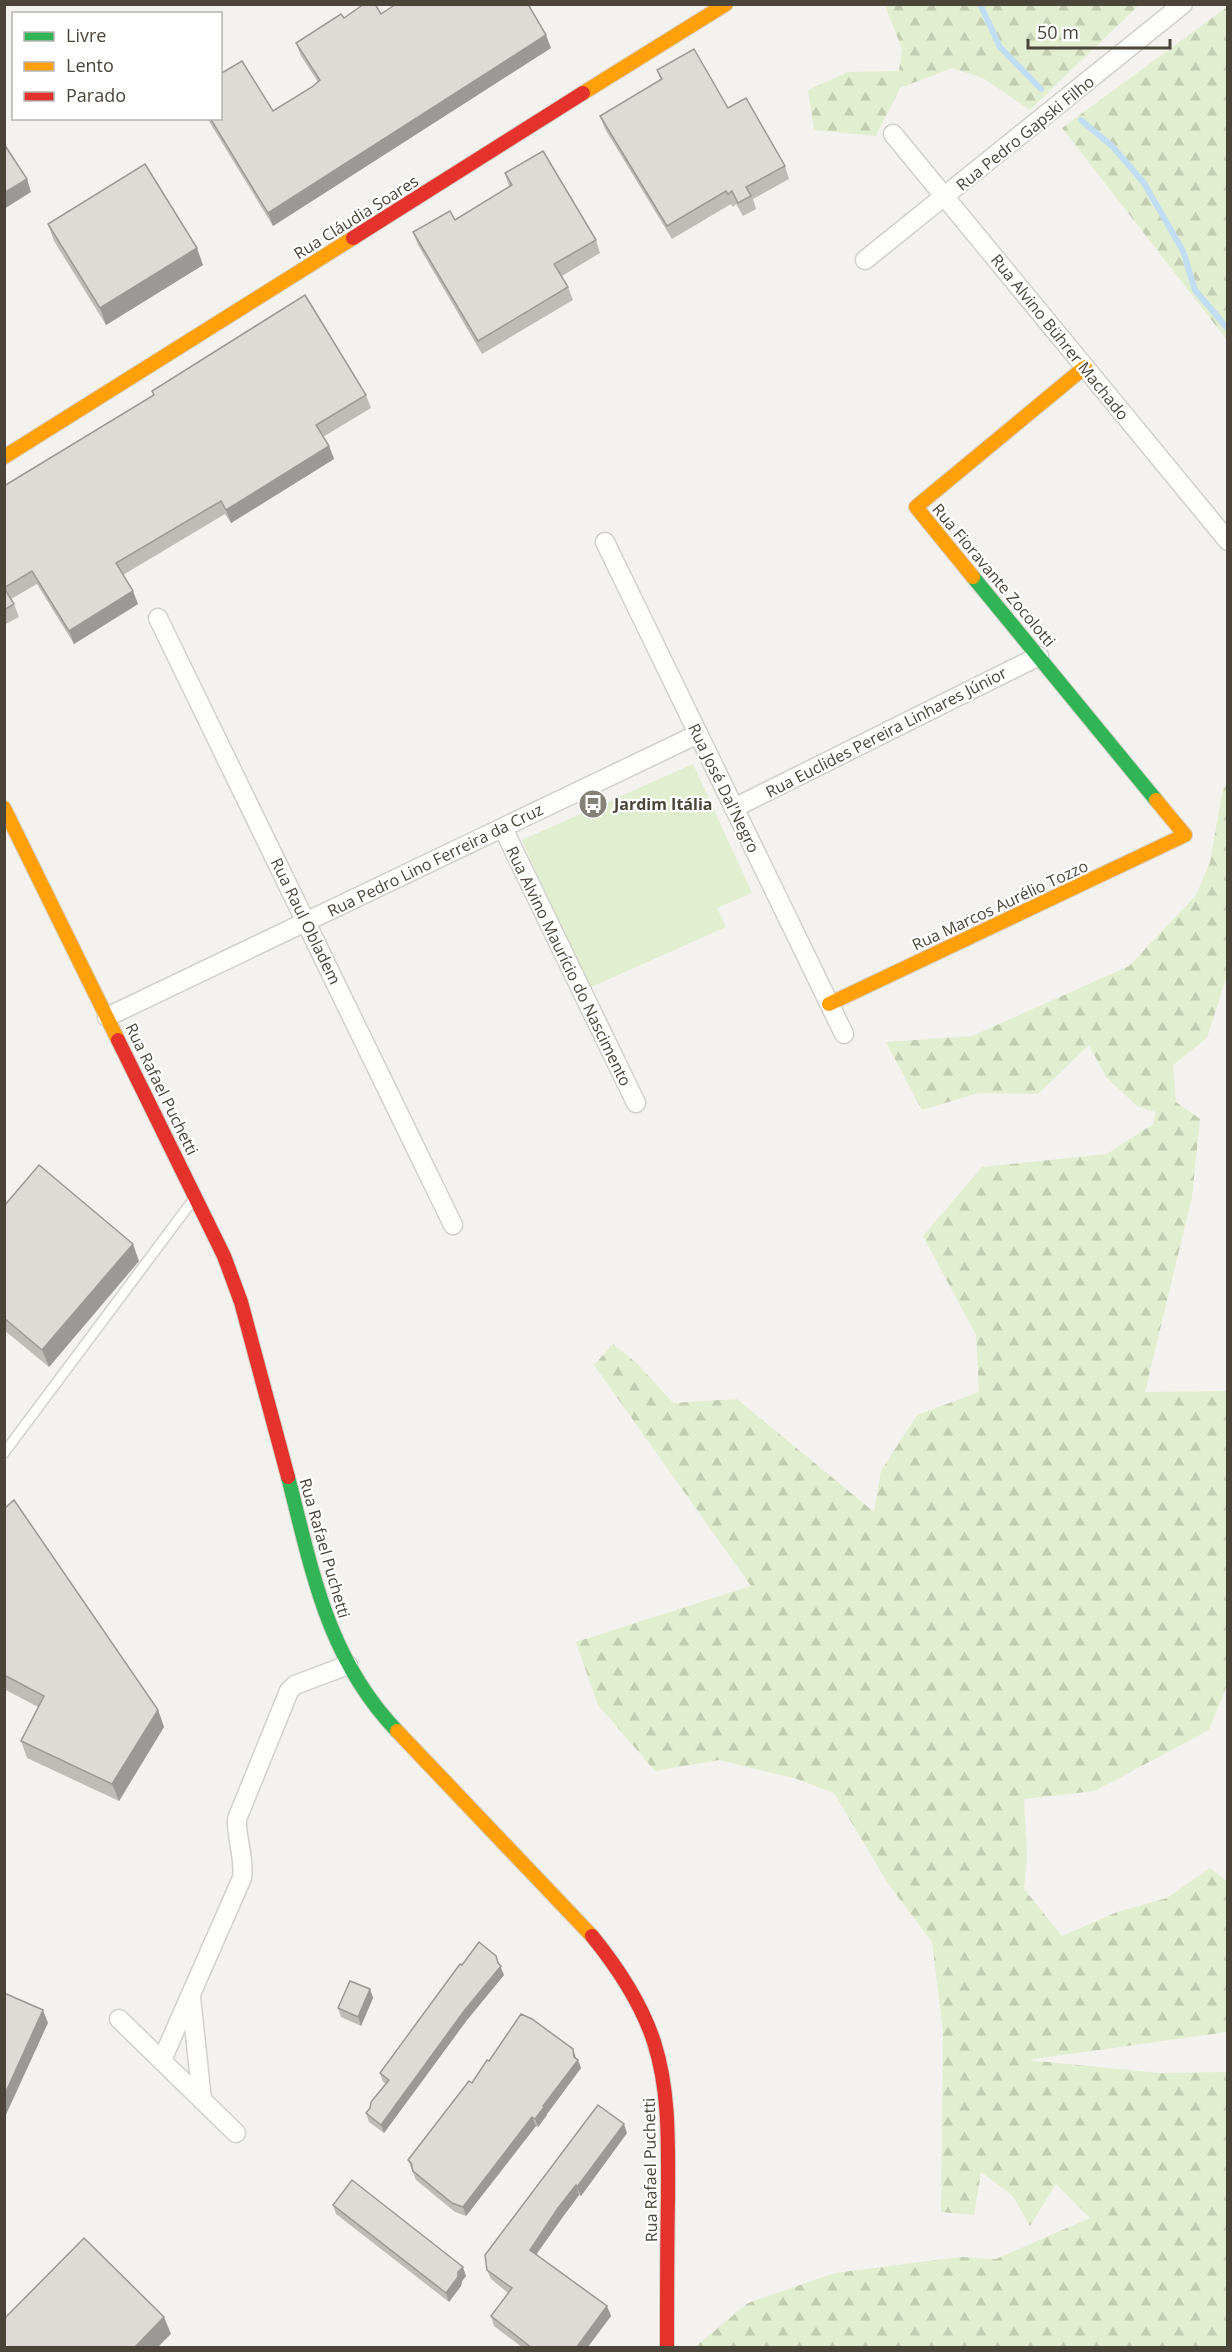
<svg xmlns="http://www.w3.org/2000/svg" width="1232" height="2352" font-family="'Open Sans',sans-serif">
<defs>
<pattern id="forest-firs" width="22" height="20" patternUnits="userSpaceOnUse" patternTransform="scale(1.5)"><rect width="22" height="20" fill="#e1eecf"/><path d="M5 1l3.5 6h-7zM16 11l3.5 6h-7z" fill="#c3cdb2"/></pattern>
</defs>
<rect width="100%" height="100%" fill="#f4f2ee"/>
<!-- green -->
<polygon fill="#e1eecf" points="693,764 752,893 717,908 726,927 589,988 522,840"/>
<!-- forest -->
<g fill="url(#forest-firs)">
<polygon points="885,5 1139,5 1030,110 983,78 952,68 900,88 876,136 814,130 808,90 848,72 899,71 902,49"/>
<polygon points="1227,7 1227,340 1062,128"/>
<polygon points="1227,784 1227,975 1207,1038 1173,1065 1176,1102 1200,1119 1192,1197 1145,1392 1227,1391 1227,1685 1209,1730 1095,1791 1024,1799 1027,1854 1024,1889 1062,1936 1117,1912 1167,1898 1210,1868 1227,1881 1227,2032 1027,2060 1160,2073 1227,2072 1227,2347 695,2347 748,2303 835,2273 960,2257 996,2259 1090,2218 1056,2184 1030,2226 1013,2196 981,2172 974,2215 941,2212 943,2032 932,1942 887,1882 834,1793 797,1779 719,1760 655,1771 598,1705 576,1642 751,1586 594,1365 613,1344 639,1365 673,1403 737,1399 874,1512 881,1471 917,1415 979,1392 976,1335 923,1236 982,1167 1107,1154 1153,1124 1156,1112 1137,1106 1106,1077 1089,1045 1038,1094 978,1093 922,1110 886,1042 972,1036 1129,966 1196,895 1210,862 1223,788"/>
</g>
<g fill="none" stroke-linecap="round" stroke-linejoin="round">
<!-- stream -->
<g stroke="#c0ddf1" stroke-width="6">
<polyline points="980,4 1000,47 1041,89"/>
<polyline points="1081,120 1113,147 1144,183 1183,251 1195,290 1228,329"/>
</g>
<!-- lane casing -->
<g stroke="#d2d0cb" stroke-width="12">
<polyline id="lane" points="4,1453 193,1200"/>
</g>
<!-- street casing -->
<g stroke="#d2d0cb" stroke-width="21">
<g id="street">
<polyline points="893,134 1228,541"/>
<polyline points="865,260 1183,4"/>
<polyline points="605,542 844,1034"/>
<polyline points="158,618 453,1225"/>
<polyline points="734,808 1039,656"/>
<polyline points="503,828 636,1103"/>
<polyline points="107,1017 698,734"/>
<polyline points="191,1997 202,2100"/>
<polyline points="119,2019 236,2133"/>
<path d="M162 2060 242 1878C245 1858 236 1839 237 1819L289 1691 295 1685 348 1665"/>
</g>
</g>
<!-- fast casing -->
<g stroke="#d3cfc5" stroke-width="16">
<g id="fast">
<polyline points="973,577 1156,800"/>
<path d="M288 1477C312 1570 327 1658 397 1731"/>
</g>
</g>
<!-- slow casing -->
<g stroke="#d3cfc5" stroke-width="16">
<g id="slow">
<polyline points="583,93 726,4"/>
<polyline points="4,457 353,238"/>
<polyline points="973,577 916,507 1085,367"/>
<polyline points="4,808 118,1040"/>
<polyline points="829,1004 1185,835 1156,800"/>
<polyline points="397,1731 592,1936"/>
</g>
</g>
<!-- jam casing -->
<g stroke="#d3cfc5" stroke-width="16">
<g id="jam">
<polyline points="353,238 583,93"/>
<polyline points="118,1040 224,1256 241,1302 288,1477"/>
<path d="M592 1936C618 1968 641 2002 654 2042 670 2092 668 2145 668 2197 667 2247 667 2298 667 2348"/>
</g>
</g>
<!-- lane -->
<use href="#lane" stroke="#fdfdfc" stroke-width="9"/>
<!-- street -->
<use href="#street" stroke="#fdfdfc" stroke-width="18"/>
<!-- fast -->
<use href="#fast" stroke="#30b455" stroke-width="14"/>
<!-- slow -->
<use href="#slow" stroke="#ff9f0a" stroke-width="14"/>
<!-- jam -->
<use href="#jam" stroke="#e5322d" stroke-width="14"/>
</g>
<!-- wall -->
<g fill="#bfbcb8">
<polygon points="381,14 551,48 273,226 207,118 220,118 273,111 312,87 318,82 301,56 296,43 344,18"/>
<polygon points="657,70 728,108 785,166 789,179 753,199 756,209 743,216 736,204 733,207 731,204 672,239 605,129 600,116 661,80"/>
<polygon points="505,173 596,240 600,253 562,276 568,287 573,300 482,354 418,245 413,232 455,220 509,187"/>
<polygon points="48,224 203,265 106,325 54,241"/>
<polygon points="152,391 366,395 371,408 323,437 329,446 334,459 231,523 225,514 123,575 138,604 74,644 37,584 11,599 14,604 19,617 4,625 4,487 153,395"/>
<polygon points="4,1206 139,1261 49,1367 4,1330"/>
<polygon points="4,1509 158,1710 164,1727 119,1801 27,1758 21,1741 38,1707 4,1689"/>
<polygon points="462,1965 504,1975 467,2020 384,2133 369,2122 366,2113 386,2084 383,2082 380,2073"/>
<polygon points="370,1989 373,1998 361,2026 341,2017 338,2008"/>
<polygon points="576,2058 581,2068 547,2114 547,2115 538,2127 536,2126 466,2216 455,2212 416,2180 408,2160 489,2061"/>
<polygon points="627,2133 581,2196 579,2195 562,2218 536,2255 607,2306 611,2316 587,2348 523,2348 494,2326 491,2316 508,2293 491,2279 487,2270"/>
<polygon points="333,2205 466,2276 462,2281 461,2286 449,2302 336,2214"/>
</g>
<!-- shaded-wall -->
<g fill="#9b9996">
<polygon points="546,35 551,48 273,226 268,213"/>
<polygon points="27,179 31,192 4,209 4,193"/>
<polygon points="197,248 203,265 106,325 100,308"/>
<polygon points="329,446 334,459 231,523 226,510"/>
<polygon points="133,591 138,604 74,644 69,631"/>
<polygon points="133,1244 139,1261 49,1367 42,1350"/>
<polygon points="158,1710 164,1727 119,1801 112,1784"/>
<polygon points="496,1956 504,1975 467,2020 384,2133 381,2125 498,1963"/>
<polygon points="370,1989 373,1998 361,2026 358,2017"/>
<polygon points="43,2010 48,2023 4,2119 4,2096"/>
<polygon points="573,2049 577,2061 578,2060 581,2068 547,2114 547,2115 538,2127 535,2119 543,2106"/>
<polygon points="532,2117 536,2126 466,2216 463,2207"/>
<polygon points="624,2124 627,2133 581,2196 577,2187"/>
<polygon points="576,2185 579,2195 562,2218 533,2259 530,2250 558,2208"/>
<polygon points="463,2267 466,2276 462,2281 461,2286 449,2302 446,2293 458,2272"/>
<polygon points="607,2306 611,2316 587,2348 576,2348"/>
<polygon points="164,2317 171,2334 157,2348 134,2348"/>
</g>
<!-- building -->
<g fill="#dedbd6" stroke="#9b9996" stroke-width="1.5">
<polygon points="364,4 375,4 381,14 396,4 528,4 546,35 268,213 210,118 220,118 220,74 242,61 273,111 312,87 320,80 296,43 341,14 344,18"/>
<polygon points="694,49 728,108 746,98 785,166 746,187 751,196 738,203 732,191 728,194 726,191 667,226 600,116 662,79 657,70"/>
<polygon points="4,144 27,179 4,193"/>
<polygon points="543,151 596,240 554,264 568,287 478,341 413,232 450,211 455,220 512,185 505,173"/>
<polygon points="145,164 197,248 100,308 48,224"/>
<polygon points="305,295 366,395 316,425 329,446 226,510 221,501 116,563 133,591 69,631 32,571 4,588 4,486 154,395 152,391"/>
<polygon points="4,588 14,604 4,610"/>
<polygon points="39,1165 133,1244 42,1350 4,1318 4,1206"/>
<polygon points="14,1500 158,1710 112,1784 21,1741 44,1696 4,1675 4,1509"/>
<polygon points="479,1942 496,1956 498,1963 501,1966 464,2011 381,2125 366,2113 370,2108 371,2102 389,2080 380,2073 460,1964 462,1965"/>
<polygon points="350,1981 370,1989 358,2017 338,2008"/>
<polygon points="4,1993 43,2010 4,2096"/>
<polygon points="521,2014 532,2019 573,2049 574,2057 578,2060 543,2106 544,2107 535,2119 532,2117 463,2207 452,2203 413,2171 411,2163 408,2160 469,2081 472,2083 487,2060 489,2061"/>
<polygon points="598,2105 624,2124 577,2187 576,2185 558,2208 530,2250 607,2306 576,2348 532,2348 491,2316 512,2288 487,2270 485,2255"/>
<polygon points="352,2180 463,2267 458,2272 458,2277 446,2293 333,2205"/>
<polygon points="84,2238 164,2317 134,2348 4,2348 4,2319"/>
</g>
<!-- icons -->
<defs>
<g id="bus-disc" transform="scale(1.5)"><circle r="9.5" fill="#868178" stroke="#fff"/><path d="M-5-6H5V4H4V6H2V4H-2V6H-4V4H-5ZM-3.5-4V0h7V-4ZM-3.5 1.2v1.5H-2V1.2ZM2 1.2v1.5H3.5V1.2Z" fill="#fff"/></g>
</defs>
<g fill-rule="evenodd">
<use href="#bus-disc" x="593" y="804"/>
</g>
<g text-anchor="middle" stroke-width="4.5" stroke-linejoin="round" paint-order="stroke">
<!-- street labels -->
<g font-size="16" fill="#4b4439" stroke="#fff">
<text transform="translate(1025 133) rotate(-39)" y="6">Rua Pedro Gapski Filho</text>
<text transform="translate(356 217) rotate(-32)" y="6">Rua Cláudia Soares</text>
<text transform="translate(1060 337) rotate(51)" y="6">Rua Alvino Bührer Machado</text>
<text transform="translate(994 575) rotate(50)" y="6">Rua Fioravante Zocolotti</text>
<text transform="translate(886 732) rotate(-27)" y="6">Rua Euclides Pereira Linhares Júnior</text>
<text transform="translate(724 788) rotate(64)" y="6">Rua José Dal'Negro</text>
<text transform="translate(435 860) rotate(-26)" y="6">Rua Pedro Lino Ferreira da Cruz</text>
<text transform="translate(1000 905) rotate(-25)" y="6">Rua Marcos Aurélio Tozzo</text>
<text transform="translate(306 921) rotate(64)" y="6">Rua Raul Obladem</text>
<text transform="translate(569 966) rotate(64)" y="6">Rua Alvino Maurício do Nascimento</text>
<text transform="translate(162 1089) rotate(64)" y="6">Rua Rafael Puchetti</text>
<text transform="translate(325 1548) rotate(74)" y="6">Rua Rafael Puchetti</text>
<text transform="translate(650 2170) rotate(-91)" y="6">Rua Rafael Puchetti</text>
</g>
<!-- poi labels -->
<g font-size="16" font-weight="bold" fill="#4b4439" stroke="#fff" text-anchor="start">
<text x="614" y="810">Jardim Itália</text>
</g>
</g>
<!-- border -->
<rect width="1232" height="2352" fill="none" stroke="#4b4439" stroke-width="12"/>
<!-- legend -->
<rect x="12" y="12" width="210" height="108" fill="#ffffff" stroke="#b7b4b0" stroke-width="1.5"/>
<rect x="24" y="32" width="30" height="9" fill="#30b455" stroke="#b7b4b0" stroke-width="1.5"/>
<text x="66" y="42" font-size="18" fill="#4b4439">Livre</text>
<rect x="24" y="62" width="30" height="9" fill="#ff9f0a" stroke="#b7b4b0" stroke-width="1.5"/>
<text x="66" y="72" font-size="18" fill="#4b4439">Lento</text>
<rect x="24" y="92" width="30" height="9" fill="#e5322d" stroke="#b7b4b0" stroke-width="1.5"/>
<text x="66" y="102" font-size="18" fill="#4b4439">Parado</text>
<!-- scale -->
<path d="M1028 39v9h142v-9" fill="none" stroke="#4b4439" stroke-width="3"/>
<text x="1037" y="39" font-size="18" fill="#4b4439" stroke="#ffffff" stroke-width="4.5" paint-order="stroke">50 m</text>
</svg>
